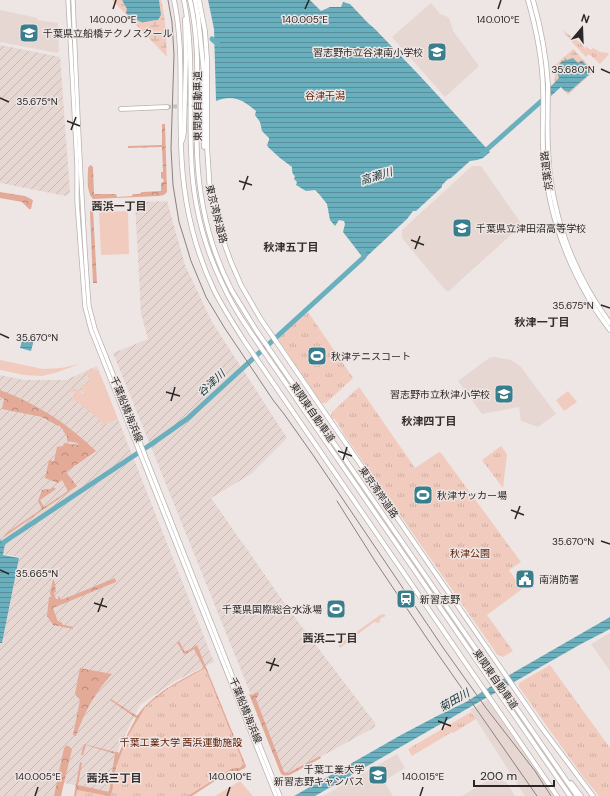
<svg xmlns="http://www.w3.org/2000/svg" width="610" height="796" font-family="'DM Sans','Noto Sans JP',sans-serif">
<defs>
<pattern id="industrial-furrows" width="10" height="10" patternUnits="userSpaceOnUse"><rect width="10" height="10" fill="#e7d7d2"/><path d="M-1 1l2-2M0 10L10 0M9 11l2-2" fill="none" stroke="#c6b9b4"/></pattern>
<pattern id="forest-crowns" width="20" height="18" patternUnits="userSpaceOnUse"><rect width="20" height="18" fill="#e4aa98"/><path d="M2 6a3 3 0 1 1 6 0M12 15a3 3 0 1 1 6 0" fill="none" stroke="#b98a7c"/></pattern>
<pattern id="wetland-marsh" width="20" height="14" patternUnits="userSpaceOnUse"><rect width="20" height="14" fill="#f1cbbe"/><path d="M1 5h8M5 5V1M11 12h8M15 12V8" fill="none" stroke="#cfaea3"/></pattern>
<pattern id="park-tufts" width="24" height="20" patternUnits="userSpaceOnUse"><rect width="24" height="20" fill="#f1cbbe"/><path d="M3 7l-1-3M5 7V3M7 7l1-3M15 17l-1-3M17 17v-4M19 17l1-3" fill="none" stroke="#cfaea3"/></pattern>
<pattern id="water-rules" width="6" height="5" patternUnits="userSpaceOnUse"><rect width="6" height="5" fill="#6aafbe"/><path d="M0 2.5h6" fill="none" stroke="#578e9a"/></pattern>
</defs>
<rect width="100%" height="100%" fill="#eee6e4"/>
<!-- built -->
<g fill="#e7d7d2">
<polygon points="431,3 440,14 448,17 450,20 453,31 479,66 445,97 392,37"/>
<polygon points="0,10 38,18 37,20 58,23 59,51 57,53 0,42"/>
<polygon points="472,166 481,166 523,226 514,232 449,291 446,291 402,238 402,230"/>
<polygon points="494,357 511,360 521,367 556,414 538,427 521,421 519,407 482,414 458,381 489,358"/>
<polygon points="610,633 610,671 591,644"/>
<polygon points="487,700 490,704 554,796 525,796 470,710"/>
<polygon points="397,754 405,768 384,781 393,796 323,796"/>
<polygon points="498,778 507,783 515,796 462,796 490,779"/>
</g>
<!-- industrial -->
<g fill="url(#industrial-furrows)">
<polygon points="0,45 60,57 70,193 66,196 0,183"/>
<polygon points="167,201 185,265 212,322 287,438 251,474 211,498 290,611 375,723 375,727 289,774 283,774 113,353 148,339 141,313 135,202"/>
<polygon points="97,366 214,662 175,681 140,705 119,747 110,793 60,782 58,796 0,796 0,643 2,643 19,557 3,554 5,542 0,541 0,375 24,380 66,380"/>
</g>
<!-- grass -->
<g fill="#f1cbbe">
<polygon points="128,211 129,254 101,255 99,212"/>
<polygon points="0,360 43,369 61,368 80,364 55,373 42,376 24,375 0,370"/>
<polygon points="93,369 99,372 118,419 100,426 103,422 72,398 72,397 76,396 74,391 70,392 69,388 76,389 87,398 85,393 83,392 81,385 90,383 86,371"/>
<polygon points="568,391 577,402 564,411 556,400"/>
<polygon points="384,614 386,616 381,618 379,623 374,622 340,648 338,645 380,615"/>
<polygon points="240,781 253,796 215,796"/>
</g>
<!-- forest -->
<g fill="url(#forest-crowns)">
<path d="M162 124H165L167 192 164 195 159 196 93 199C86 192 88 178 88 168L90 165 92 166 93 167 94 194H116L117 197 132 196 133 194H139L142 192 161 191V183L164 181 163 179 161 178V172H163L162 147 128 148V146L162 145Z"/>
<polygon points="0,192 25,196 33,200 31,209 29,209 22,202 0,198"/>
<polygon points="93,206 99,206 100,207 93,208 93,210 97,283 93,283 90,212 91,209"/>
<path d="M0 390C36 403 68 424 96 451L66 472 77 486 4 537 5 534 42 509 38 501 42 490 50 489 53 487 56 489 40 500 44 507 68 491 62 480 58 483 45 478 49 460 54 461 57 447 63 446 64 443 78 445V443L67 441V436L63 431V429L60 427V425L58 426 42 417 2 409 4 399 0 397Z"/>
<path d="M115 578 116 582 53 608 58 622H61L63 625H65L73 627V629L53 625 47 616 49 597H51L50 593 53 579C56 583 55 588 56 592L54 593 56 599H58V597L59 596 61 600Z"/>
<path d="M179 641 185 652 197 645 246 766 245 768 239 771H230L192 796H74L80 762 82 763 78 785 109 792 115 754 86 745 83 755H81L84 744 119 753 128 733 136 718 110 700 111 699 137 716C153 693 180 681 203 668V666L194 649 186 654H184L177 642Z"/>
<path d="M80 668 112 674C95 692 84 713 76 736L73 735 80 700 75 694Z"/>
<polygon points="257,692 259,694 256,699 284,772 288,773 320,756 321,758 286,777 281,774 249,694 252,695"/>
<polygon points="67,745 72,749 61,796 54,796 64,748"/>
</g>
<!-- wetland -->
<g fill="url(#wetland-marsh)">
<path d="M112 0H161C166 18 166 38 167 57Z"/>
<polygon points="573,49 594,71 568,95 554,80 555,78 554,66"/>
</g>
<!-- park -->
<g fill="url(#park-tufts)">
<polygon points="562,30 591,50 593,48 600,52 608,53 609,54 600,64 589,54 586,57 572,42"/>
<polygon points="308,312 353,378 326,403 321,403 278,339"/>
<polygon points="359,387 415,468 439,452 441,453 521,562 509,570 522,589 487,615 513,651 503,657 497,654 343,433 343,432 335,419 333,419 331,416 332,412"/>
<polygon points="501,446 507,454 503,488 482,460"/>
<polygon points="550,665 610,748 610,796 599,796 584,778 519,687 519,683"/>
<polygon points="205,668 244,765 239,768 231,769 188,796 111,796 116,767 128,736 146,706 169,688"/>
<polygon points="471,712 476,719 453,733 452,732 412,756 408,749"/>
<polygon points="77,790 109,796 76,796"/>
</g>
<!-- water -->
<g fill="url(#water-rules)">
<path d="M122 0H159L161 15 158 20C153 20 145 23 141 22 139 21 137 20 134 19L133 20 126 13 127 9Z"/>
<path d="M208 0H310L321 11 330 7H341L343 2 350 4 368 23 375 29 419 75 490 152 483 158 477 160 470 161 451 178 448 179 442 185V187L416 211H413L407 219 364 259 343 232 345 224 344 221 339 220 335 226 330 220 327 204 319 194 315 190 306 191 296 185 297 182 294 179 295 176C292 174 292 171 292 167L280 158 268 147 267 145 269 140V138L262 131 260 122 255 115 256 111C243 100 233 94 216 101L214 29Z"/>
<polygon points="573,58 577,62 579,63 580,61 582,61 591,69 592,72 569,92 565,91 561,87 551,96 550,87 559,78 557,72 559,70 556,69 556,68 562,61 564,61 566,59 567,60"/>
<polygon points="23,337 34,340 31,351 20,348"/>
<polygon points="0,540 3,541 5,544 3,555 19,558 2,643 0,643"/>
<polygon points="610,617 610,629 581,644 472,706 315,796 294,796 401,735 437,716 466,702 511,674"/>
</g>
<g fill="none" stroke-linecap="round" stroke-linejoin="round">
<!-- river -->
<g stroke="#6aafbe" stroke-width="5">
<polyline points="212,39 219,45"/>
<polyline points="483,153 546,97"/>
<polyline points="4,542 153,443 187,419 364,257 363,251"/>
</g>
<!-- highway-tunnel -->
<path stroke="#c7c0be" stroke-width="4" stroke-dasharray="4 2" stroke-linecap="butt" d="M167 107C183 106 200 105 202 85"/>
<!-- primary casing -->
<g stroke="#b9b2af" stroke-width="5">
<g id="primary">
<polyline points="68,0 77,165 77,202 85,307 91,330 276,796"/>
<path d="M73 0C77 102 81 204 89 306L95 329 107 359 280 796"/>
</g>
</g>
<!-- highway casing -->
<g stroke="#b9b2af" stroke-width="5.5">
<g id="highway">
<path d="M174 0C184 48 179 94 181 143 182 194 192 244 214 290 223 308 234 325 245 342L557 796"/>
<path d="M184 0C194 50 189 101 191 151 192 197 202 242 222 283 230 301 240 317 251 333L570 796"/>
<path d="M190 0C202 51 195 103 197 154 199 201 210 249 232 291 240 304 248 317 256 330L577 796"/>
<polyline points="195,0 198,16 204,74 204,147"/>
<polyline points="199,0 205,31 207,59 207,146 210,193 222,237 231,262 241,285 260,318 325,413 542,728 593,796"/>
<path d="M528 0C536 28 542 57 543 87 544 107 542 127 543 147 546 201 561 251 588 297 594 309 602 319 610 330"/>
<path d="M533 0C541 28 546 55 548 84 548 105 547 126 548 148 550 211 572 272 610 323"/>
<polyline points="121,109 167,107"/>
<polyline points="182,141 183,138 184,132 186,58 185,19"/>
<polyline points="571,783 581,796"/>
</g>
</g>
<!-- primary -->
<use href="#primary" stroke="#fff" stroke-width="3.5"/>
<!-- highway -->
<use href="#highway" stroke="#fff" stroke-width="4"/>
<!-- rail -->
<g stroke="#888281" stroke-width="1">
<polyline points="168,0 172,22 174,55 171,148 173,185 179,222 184,238 191,261 206,297 224,327 273,400 284,414 313,455 444,649 486,708 535,771 551,796"/>
<polyline points="337,501 375,561 426,637 537,796"/>
</g>
</g>
<!-- ticks -->
<path fill="none" stroke="#2a2726" stroke-width="1.5" d="M113 9 116 0M305 9 309 0M498 9 501 0M601 69 610 73M0 98 9 102M67 121 80 126M71 130 76 117M239 181 252 185M243 190 248 176M411 240 424 245M415 249 420 236M601 305 610 308M0 334 9 338M166 392 180 396M171 401 175 387M338 451 352 456M343 460 347 447M511 510 524 515M515 519 520 506M601 541 610 544M0 570 9 574M94 603 107 607M98 612 103 598M266 662 279 666M270 671 275 658M438 721 451 726M442 730 447 717M35 796 38 787M227 796 230 787M420 796 423 787"/>
<!-- icons -->
<defs>
<g id="university-square" transform="scale(1)"><rect x="-9" y="-9" width="18" height="18" rx="4" fill="#397e8c" stroke="#eee6e4"/><path d="M0-5L7-2L0 1L-7-2ZM-4 1L0 2.5L4 1V4Q0 6-4 4Z" fill="#fff"/></g>
<g id="school-square" transform="scale(1)"><rect x="-9" y="-9" width="18" height="18" rx="4" fill="#397e8c" stroke="#eee6e4"/><path d="M0-5L7-2L0 1L-7-2ZM-4 1L0 2.5L4 1V4Q0 6-4 4Z" fill="#fff"/></g>
<g id="stadium-square" transform="scale(1)"><rect x="-9" y="-9" width="18" height="18" rx="4" fill="#397e8c" stroke="#eee6e4"/><path d="M0-5a6.5 5 0 1 0 0 10a6.5 5 0 1 0 0-10ZM-3.5-1.8h7v3.6h-7Z" fill="#fff"/></g>
<g id="civic-square" transform="scale(1)"><rect x="-9" y="-9" width="18" height="18" rx="4" fill="#397e8c" stroke="#eee6e4"/><path d="M-.6-6.5H3V-4.5H.6V-3L4-1V1h2V6H-6V1h2V-1L-.6-3ZM-1.2 2.5V6h2.4V2.5Z" fill="#fff"/></g>
<g id="station-square" transform="scale(1)"><rect x="-9" y="-9" width="18" height="18" rx="4" fill="#397e8c" stroke="#eee6e4"/><path d="M-3-6H3Q5-6 5-4V2Q5 4 3 4L4.5 6H3L1.5 4h-3L-3 6H-4.5L-3 4Q-5 4-5 2V-4Q-5-6-3-6ZM-3.5-4v3h7v-3ZM-3.5 1v1.5H-2V1ZM2 1v1.5H3.5V1Z" fill="#fff"/></g>
</defs>
<g fill-rule="evenodd">
<use href="#university-square" x="29" y="33"/>
<use href="#school-square" x="437" y="52"/>
<use href="#school-square" x="462" y="228"/>
<use href="#stadium-square" x="317" y="356"/>
<use href="#school-square" x="504" y="394"/>
<use href="#stadium-square" x="423" y="495"/>
<use href="#civic-square" x="525" y="579"/>
<use href="#station-square" x="406" y="599"/>
<use href="#stadium-square" x="336" y="609"/>
<use href="#university-square" x="378" y="775"/>
</g>
<g text-anchor="middle" stroke-width="3" stroke-linejoin="round" paint-order="stroke">
<!-- poi labels -->
<g font-size="10" fill="#2a2726" stroke="#eee6e4" text-anchor="start">
<text x="43" y="37">千葉県立船橋テクノスクール</text>
<text x="423" y="56" text-anchor="end">習志野市立谷津南小学校</text>
<text x="476" y="232">千葉県立津田沼高等学校</text>
<text x="331" y="360">秋津テニスコート</text>
<text x="490" y="398" text-anchor="end">習志野市立秋津小学校</text>
<text x="437" y="499">秋津サッカー場</text>
<text x="539" y="583">南消防署</text>
<text x="420" y="603">新習志野</text>
<text x="322" y="613" text-anchor="end">千葉県国際総合水泳場</text>
<text x="364" y="773" text-anchor="end">千葉工業大学<tspan x="364" dy="12">新習志野キャンパス</tspan></text>
</g>
<!-- park labels -->
<g font-size="10" fill="#5d1a02" stroke="#eee6e4">
<text x="325" y="99">谷津干潟</text>
<text x="470" y="557">秋津公園</text>
<text x="181" y="746">千葉工業大学 茜浜運動施設</text>
</g>
<!-- street labels -->
<g font-size="10" fill="#2a2726" stroke="#eee6e4">
<text transform="translate(197 106) rotate(-90)" y="4">東関東自動車道</text>
<text transform="translate(546 171) rotate(-97)" y="4">京葉道路</text>
<text transform="translate(217 214) rotate(76)" y="4">東京湾岸道路</text>
<text transform="translate(127 409) rotate(68)" y="4">千葉船橋海浜線</text>
<text transform="translate(313 412) rotate(55)" y="4">東関東自動車道</text>
<text transform="translate(379 492) rotate(55)" y="4">東京湾岸道路</text>
<text transform="translate(496 679) rotate(55)" y="4">東関東自動車道</text>
<text transform="translate(246 710) rotate(68)" y="4">千葉船橋海浜線</text>
</g>
<!-- water labels -->
<g font-size="11" font-style="italic" fill="#15383f" stroke="#eee6e4">
<text transform="translate(376 176) rotate(-17)" y="4">高瀬川</text>
<text transform="translate(211 383) rotate(-43)" y="4">谷津川</text>
<text transform="translate(454 700) rotate(-30)" y="4">菊田川</text>
</g>
<!-- neighbourhood labels -->
<g font-size="11" font-weight="bold" fill="#322d2b" stroke="#eee6e4">
<text x="119" y="210">茜浜一丁目</text>
<text x="291" y="251">秋津五丁目</text>
<text x="542" y="326">秋津一丁目</text>
<text x="429" y="425">秋津四丁目</text>
<text x="330" y="642">茜浜二丁目</text>
<text x="114" y="782">茜浜三丁目</text>
</g>
</g>
<g font-size="10" text-anchor="middle" fill="#2a2726" stroke="#eee6e4" stroke-width="3" stroke-linejoin="round" paint-order="stroke">
<text x="113" y="23">140.000°E</text>
<text x="305" y="23">140.005°E</text>
<text x="498" y="23">140.010°E</text>
<text x="573" y="73">35.680°N</text>
<text x="37" y="105">35.675°N</text>
<text x="573" y="309">35.675°N</text>
<text x="37" y="341">35.670°N</text>
<text x="573" y="545">35.670°N</text>
<text x="37" y="577">35.665°N</text>
<text x="38" y="780">140.005°E</text>
<text x="230" y="780">140.010°E</text>
<text x="423" y="780">140.015°E</text>
</g>
<!-- north arrow -->
<g transform="translate(582 28) rotate(19)" stroke="#eee6e4" stroke-width="3" paint-order="stroke">
<path d="M0-3L7 15L0 10L-7 15Z" fill="#2a2726"/>
<text y="-6" font-size="11" font-weight="bold" text-anchor="middle" fill="#2a2726">N</text>
</g>
<!-- scale -->
<path d="M474 780v6h80v-6" fill="none" stroke="#2a2726" stroke-width="2"/>
<text x="480" y="780" font-size="12" fill="#2a2726" stroke="#eee6e4" stroke-width="3" paint-order="stroke">200 m</text>
</svg>
